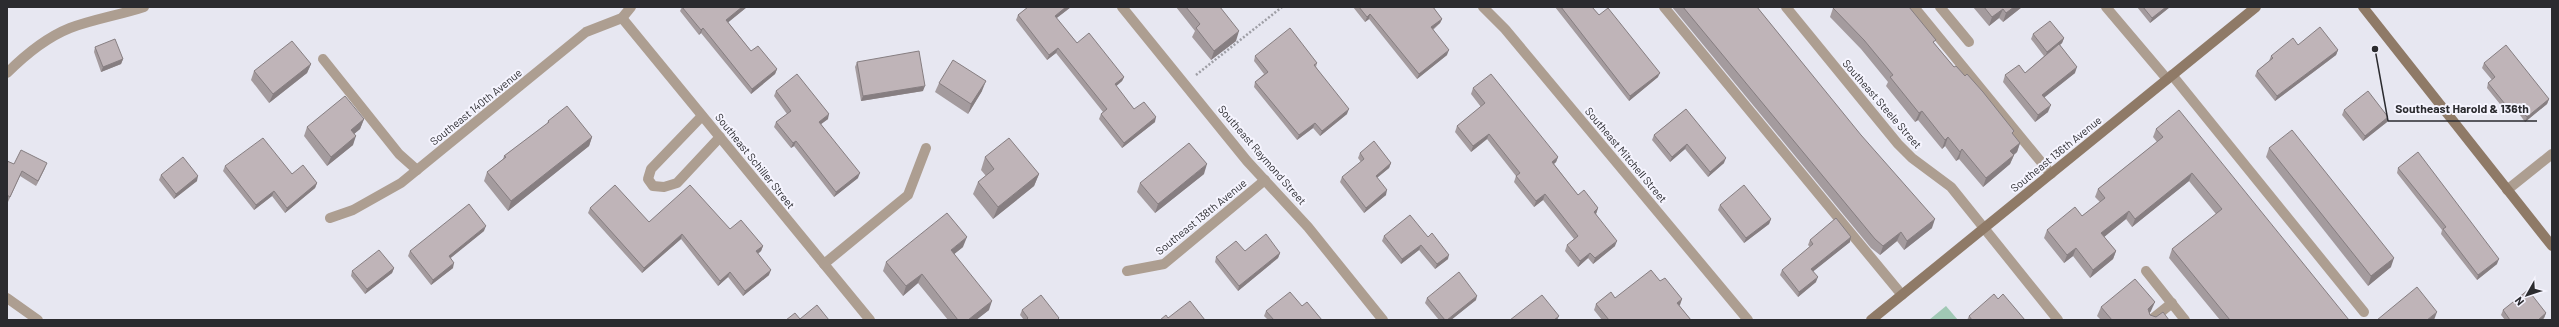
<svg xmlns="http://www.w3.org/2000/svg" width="2559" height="327" font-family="Barlow,sans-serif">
<rect width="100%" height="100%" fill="#e7e7f1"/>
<!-- green -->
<polygon fill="#a0c8b4" points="1946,306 1958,320 1929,320"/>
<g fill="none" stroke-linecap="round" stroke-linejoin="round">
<!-- path -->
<polyline stroke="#9e9ea5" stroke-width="2.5" stroke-dasharray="2 2" stroke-linecap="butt" points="1196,75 1282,7"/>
<!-- lane -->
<g stroke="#ad9e91" stroke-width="10">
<polyline points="1914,7 2051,174"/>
<polyline points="1940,7 1969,42"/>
<polyline points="2106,7 2167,79"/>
<polyline points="323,59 399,154 417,170"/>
<path d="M7 73C25 55 45 38 70 28 94 19 120 15 144 7"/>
<polyline points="2172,75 2364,312"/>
<polyline points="702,116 651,169 648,179 653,186 664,187 677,183 720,137"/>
<polyline points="2146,271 2185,320"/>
<polyline points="2151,320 2172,303"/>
</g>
<!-- street -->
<g stroke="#ad9e91" stroke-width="10">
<polyline points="1122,7 1247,161 1308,227 1383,320"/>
<polyline points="1483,7 1505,29 1748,320"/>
<polyline points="1664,7 1902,295"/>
<polyline points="1786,7 1898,144 1912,158 1951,187 2058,320"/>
<polyline points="622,18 870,320"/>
<polyline points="2507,190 2552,154"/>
<polyline points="330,218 353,210 401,183 586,32 622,18 631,7"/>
<polyline points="824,264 908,195 926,148"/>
<polyline points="1127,271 1164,264 1265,180"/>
<polyline points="7,298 38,320"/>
</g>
<!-- secondary -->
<g stroke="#8f7a67" stroke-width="10">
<polyline points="2363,7 2552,246"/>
<polyline points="1871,320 2256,7"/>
</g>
</g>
<!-- wall -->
<g fill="#a49b9e">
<polygon points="682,7 747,7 728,22 751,51 777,69 775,74 751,94 701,33 699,35 680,11"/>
<polygon points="1028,7 1071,7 1056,18 1077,43 1124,77 1122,81 1116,86 1134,109 1155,122 1122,148 1099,119 1101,114 1103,112 1056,53 1047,60 1016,20 1018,15"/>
<polygon points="1176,7 1220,7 1236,41 1211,60 1192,37 1195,31"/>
<polygon points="1353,7 1433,7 1442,19 1440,23 1433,30 1447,55 1417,79 1369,19 1365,22"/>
<polygon points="1555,7 1592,7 1599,15 1658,77 1629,101"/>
<polygon points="1672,7 1757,7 1932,228 1904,250 1897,241 1880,255 1871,248"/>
<polygon points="1973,7 2022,7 2003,22 1999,18 1989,26"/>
<polygon points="2137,7 2170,7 2150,23"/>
<polygon points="1833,8 1934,43 1954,67 2020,143 2017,152 2014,155 2010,164 1983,187 1959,159 1956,161 1945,146 1942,149 1918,120 1915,122 1886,86 1888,82 1861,49 1830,17"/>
<polygon points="2033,34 2064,38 2062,43 2060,45 2075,73 2044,97 2048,112 2035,122 2003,82 2005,75 2025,73 2044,56 2031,39"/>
<polygon points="2298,45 2338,50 2336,55 2275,101 2255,76 2257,71 2269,61 2271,56"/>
<polygon points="95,47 123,59 121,64 101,72 94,52"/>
<polygon points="1255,56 1317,63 1316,67 1347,114 1320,136 1313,128 1297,140 1254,87 1255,82 1264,74 1254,61"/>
<polygon points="857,62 923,91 861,101 855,67"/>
<polygon points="2484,63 2549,99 2547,104 2525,122 2515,108 2508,114 2487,88 2488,83 2492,80 2482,68"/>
<polygon points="311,64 307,73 269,103 251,80 254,71"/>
<polygon points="939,83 982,91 968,114 935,92"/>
<polygon points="1473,88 1558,157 1556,162 1554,164 1578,195 1598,208 1596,214 1615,246 1593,264 1588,258 1578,267 1565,251 1567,245 1574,239 1543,200 1534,207 1514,182 1516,176 1487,139 1471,152 1455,132 1457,126 1481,107 1471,94"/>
<polygon points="776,91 828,119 821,124 858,178 834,197 794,146 791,148 774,127 776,122 787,114 774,96"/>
<polygon points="1686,109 1724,163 1708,177 1685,149 1670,162 1652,140 1654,135"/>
<polygon points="2344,110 2387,122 2363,141 2342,115"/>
<polygon points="364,119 360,129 354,134 353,145 327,166 304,136 307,127"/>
<polygon points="548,121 592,137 589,146 508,211 484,181 487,172 503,159 504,156 547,124"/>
<polygon points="2156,129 2349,320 2220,320 2169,258 2172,249 2216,214 2189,181 2132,227 2126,219 2104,237 2116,251 2113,259 2090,278 2073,256 2064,263 2044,238 2047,230 2082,216 2100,202 2095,197 2098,189 2157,142 2153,137"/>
<polygon points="2269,148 2391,267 2368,286 2266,157"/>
<polygon points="1360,153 1391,163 1389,168 1377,178 1386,195 1364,213 1340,182 1342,177 1361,162 1358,158"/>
<polygon points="985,157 1039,174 1034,186 993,219 973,194 978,182 986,176 981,170"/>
<polygon points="7,161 14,164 45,168 36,186 20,176 8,202 7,201"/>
<polygon points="225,166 292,174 317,183 315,188 285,213 272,196 254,210 223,171"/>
<polygon points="2398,168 2497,264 2477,280 2441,234 2442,230 2397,173"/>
<polygon points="1204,174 1155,213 1137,192 1140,183"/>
<polygon points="161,175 197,181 174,199 159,180"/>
<polygon points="1720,205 1771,219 1769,224 1744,243 1718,210"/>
<polygon points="590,208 649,222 730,229 763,246 761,251 758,254 769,275 743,296 728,277 718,286 681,239 642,273 588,213"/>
<polygon points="484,231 450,258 453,268 431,285 408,256 410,251"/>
<polygon points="1384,236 1428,237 1448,259 1435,269 1419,250 1401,264 1382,241"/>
<polygon points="1810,240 1850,242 1813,271 1816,282 1798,297 1780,275 1782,270 1810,247 1808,245"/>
<polygon points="963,247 954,254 989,310 976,320 948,320 918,283 903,296 883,271 886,262"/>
<polygon points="1245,251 1280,253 1278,258 1238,291 1215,262 1216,257"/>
<polygon points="394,268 392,273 365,294 351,276 352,271"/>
<polygon points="1660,281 1682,299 1679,305 1691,320 1602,320 1594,310 1596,304 1615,298"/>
<polygon points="1427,298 1476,300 1451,320 1439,320 1425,303"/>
<polygon points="1998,299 2025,320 1967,320 1969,316"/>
<polygon points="1302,306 1322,320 1268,320 1264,316 1266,311"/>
<polygon points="2101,307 2151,311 2149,314 2150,315 2169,320 2101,320 2097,316"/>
<polygon points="1022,310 1059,318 1058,320 1024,320 1020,315"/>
<polygon points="2503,310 2546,313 2544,318 2542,320 2505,320 2501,315"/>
</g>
<!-- shaded-wall -->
<g fill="#867e81">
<polygon points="742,7 747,7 725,25 726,20"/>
<polygon points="1066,7 1071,7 1053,21 1055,16"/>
<polygon points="2014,7 2022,7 2003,22 2006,13"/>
<polygon points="2166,7 2170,7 2150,23 2152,18"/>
<polygon points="2003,9 1999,18 1989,26 1992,17"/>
<polygon points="1370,14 1369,19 1365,22 1367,17"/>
<polygon points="1442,19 1440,23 1429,32 1431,27"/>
<polygon points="703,28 701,33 699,35 701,30"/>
<polygon points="1239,31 1236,41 1211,60 1214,51"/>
<polygon points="2064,38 2062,43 2045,57 2047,52"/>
<polygon points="1058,48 1056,53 1047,60 1049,55"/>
<polygon points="1449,50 1447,55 1417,79 1419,74"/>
<polygon points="2338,50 2336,55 2275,101 2277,96"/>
<polygon points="123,59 121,64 101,72 103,67"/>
<polygon points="311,64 307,73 269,103 273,94"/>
<polygon points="2077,67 2075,73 2040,101 2042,95"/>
<polygon points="777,69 775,74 751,94 752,89"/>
<polygon points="1660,73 1658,77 1629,101 1630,96"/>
<polygon points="1124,77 1122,81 1113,89 1115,84"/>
<polygon points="986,81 982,91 968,114 971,104"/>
<polygon points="925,86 923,91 861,101 863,96"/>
<polygon points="2549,99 2547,104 2525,122 2527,117"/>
<polygon points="2516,104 2515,108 2508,114 2509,109"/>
<polygon points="2051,105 2048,112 2035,122 2038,115"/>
<polygon points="1349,109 1347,114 1320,136 1322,131"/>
<polygon points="1922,111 1918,120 1915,122 1919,113"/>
<polygon points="829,114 828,119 817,127 819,122"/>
<polygon points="1156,117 1155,122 1122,148 1124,143"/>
<polygon points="2388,117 2387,122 2363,141 2365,136"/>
<polygon points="364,119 360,129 348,139 351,130"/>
<polygon points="1315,123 1313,128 1297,140 1299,135"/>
<polygon points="1489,134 1487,139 1471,152 1473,146"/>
<polygon points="356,136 353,145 327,166 331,157"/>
<polygon points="592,137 589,146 508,211 511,201"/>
<polygon points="1948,137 1945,146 1942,149 1945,140"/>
<polygon points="796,141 794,146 791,148 793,143"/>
<polygon points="2020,143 2017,152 2007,160 2010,151"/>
<polygon points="1687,144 1685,149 1670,162 1672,157"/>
<polygon points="1962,149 1959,159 1956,161 1960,152"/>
<polygon points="2014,155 2010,164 1983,187 1986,178"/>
<polygon points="1558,157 1556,162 1550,167 1552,162"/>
<polygon points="1726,158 1724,163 1708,177 1710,172"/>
<polygon points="47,163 45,168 36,186 38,181"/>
<polygon points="1391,163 1389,168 1374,180 1376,176"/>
<polygon points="1207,164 1204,174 1155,213 1158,204"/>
<polygon points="860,173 858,178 834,197 836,192"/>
<polygon points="2192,173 2189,181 2132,227 2135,219"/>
<polygon points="1039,174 1034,186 993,219 998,207"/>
<polygon points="198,176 197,181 174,199 176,194"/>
<polygon points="317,183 315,188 285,213 287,208"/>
<polygon points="1387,190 1386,195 1364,213 1366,208"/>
<polygon points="274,191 272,196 254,210 256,205"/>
<polygon points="1545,194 1543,200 1534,207 1536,201"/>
<polygon points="1598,208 1596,214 1592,217 1594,212"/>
<polygon points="2129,211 2126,219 2098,242 2101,233"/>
<polygon points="1771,219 1769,224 1744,243 1746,238"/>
<polygon points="1935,219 1932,228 1904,250 1907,241"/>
<polygon points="486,226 484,231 447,261 449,256"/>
<polygon points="1901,232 1897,241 1880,255 1883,246"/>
<polygon points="682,234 681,239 642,273 644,268"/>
<polygon points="967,237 963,247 948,259 951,250"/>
<polygon points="1851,237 1850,242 1810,274 1811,269"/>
<polygon points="1617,241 1615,246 1593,264 1595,258"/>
<polygon points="1421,245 1419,250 1401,264 1402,259"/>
<polygon points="763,246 761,251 754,256 756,251"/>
<polygon points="2076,248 2073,256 2064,263 2067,255"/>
<polygon points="2116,251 2113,259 2090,278 2093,270"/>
<polygon points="1280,253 1278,258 1238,291 1239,286"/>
<polygon points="1590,253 1588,258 1578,267 1580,261"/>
<polygon points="1449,255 1448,259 1435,269 1437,264"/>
<polygon points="2394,258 2391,267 2368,286 2371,276"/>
<polygon points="2499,259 2497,264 2477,280 2478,275"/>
<polygon points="454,263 453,268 431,285 433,280"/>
<polygon points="394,268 392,273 365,294 367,289"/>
<polygon points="771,270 769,275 743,296 745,291"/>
<polygon points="730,272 728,277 718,286 720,281"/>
<polygon points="922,274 918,283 903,296 906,286"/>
<polygon points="1818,277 1816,282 1798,297 1799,292"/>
<polygon points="1477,296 1476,300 1451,320 1447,320"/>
<polygon points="1682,299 1680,305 1675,309 1677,303"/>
<polygon points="992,301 989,310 976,320 968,320"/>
<polygon points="2155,302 2151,311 2145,318 2148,309"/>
<polygon points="2437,312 2434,320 2427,320"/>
<polygon points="2546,313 2544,318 2542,320 2538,320"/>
<polygon points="1559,316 1557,320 1554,320"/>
</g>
<!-- building -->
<g fill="#bfb4b8" stroke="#867e81">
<polygon points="682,7 742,7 726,20 751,51 758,46 777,69 752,89 703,28 701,30"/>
<polygon points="1028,7 1066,7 1055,16 1077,43 1089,33 1124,77 1115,84 1134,109 1144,102 1156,117 1124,143 1101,114 1107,109 1058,48 1049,55 1018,15"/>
<polygon points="1186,7 1220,7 1239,31 1214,51 1196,28 1200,24"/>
<polygon points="1359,7 1433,7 1442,19 1431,27 1449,50 1419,74 1370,14 1367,17"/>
<polygon points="1561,7 1592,7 1599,15 1608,8 1660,73 1630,96"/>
<polygon points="1683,7 1757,7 1861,135 1935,219 1907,241 1901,232 1883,246 1875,239"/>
<polygon points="1834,7 1909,7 1936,40 1933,42 1954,67 1956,66 1965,76 1967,74 1983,92 2014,131 2012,133 2020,143 2010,151 2014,155 1986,178 1962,149 1960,152 1948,137 1945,140 1922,111 1919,113 1890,77 1893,75 1864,40 1833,8"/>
<polygon points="1984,7 2014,7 2006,13 2003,9 1992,17"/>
<polygon points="2143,7 2166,7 2152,18"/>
<polygon points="2050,21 2064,38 2047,52 2033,34"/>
<polygon points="2320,27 2338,50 2277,96 2257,71 2273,58 2271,56 2293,38 2298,45"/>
<polygon points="1290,28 1317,63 1314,65 1349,109 1322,131 1315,123 1299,135 1255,82 1268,72 1255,56"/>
<polygon points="115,39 123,59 103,67 95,47"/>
<polygon points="292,41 311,64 273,94 254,71"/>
<polygon points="2059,44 2077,67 2042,95 2051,105 2038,115 2005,75 2019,65 2025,73"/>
<polygon points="2506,45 2549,99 2527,117 2516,104 2509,109 2488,83 2495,77 2484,63"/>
<polygon points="919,51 925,86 863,96 857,62"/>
<polygon points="953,60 986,81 971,104 939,83"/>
<polygon points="797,74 829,114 819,122 860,173 836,192 796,141 793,143 776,122 791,111 776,91"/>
<polygon points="1491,74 1558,157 1552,162 1578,195 1584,190 1598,208 1594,212 1617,241 1595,258 1590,253 1580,261 1567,245 1578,236 1545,194 1536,201 1516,176 1520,173 1489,134 1473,146 1457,126 1485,103 1473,88"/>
<polygon points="2368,91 2388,117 2365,136 2344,110"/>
<polygon points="345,96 364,119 351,130 356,136 331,157 307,127"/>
<polygon points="567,106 592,137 511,201 487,172 506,157 504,156 549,122 548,121"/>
<polygon points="1686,109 1726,158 1710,172 1687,144 1672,157 1654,135"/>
<polygon points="2179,110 2349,320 2230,320 2172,249 2222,209 2192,173 2135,219 2129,211 2101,233 2116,251 2093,270 2076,248 2067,255 2047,230 2075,207 2082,216 2105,198 2098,189 2163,137 2156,129"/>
<polygon points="2292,130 2394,258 2371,276 2269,148"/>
<polygon points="263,138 292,174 303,165 317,183 287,208 274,191 256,205 225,166"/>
<polygon points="1009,138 1039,174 998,207 978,182 994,169 985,157"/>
<polygon points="1374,141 1391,163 1376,176 1387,190 1366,208 1342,177 1364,159 1360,153"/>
<polygon points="1189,143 1207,164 1158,204 1140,183"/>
<polygon points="21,150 47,163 38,181 22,171 10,197 7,195 7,161 14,164"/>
<polygon points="2418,152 2499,259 2478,275 2443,229 2446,227 2398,168"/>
<polygon points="183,157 198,176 176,194 161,175"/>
<polygon points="615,185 649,222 690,185 730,229 741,220 763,246 756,251 771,270 745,291 730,272 720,281 682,234 644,268 590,208"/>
<polygon points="1744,185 1771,219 1746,238 1720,205"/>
<polygon points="469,204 486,226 449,256 454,263 433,280 410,251"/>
<polygon points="947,213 967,237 951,250 992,301 968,320 958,320 922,274 906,286 886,262"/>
<polygon points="1410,215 1428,237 1432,233 1449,255 1437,264 1421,245 1402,259 1384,236"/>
<polygon points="1836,218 1851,237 1811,269 1818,277 1799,292 1782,270 1813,244 1810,240"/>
<polygon points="1266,234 1280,253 1239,286 1216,257 1236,241 1245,251"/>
<polygon points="379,250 394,268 367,289 352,271"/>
<polygon points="1651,270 1660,281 1665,278 1682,299 1677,303 1691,320 1609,320 1596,304 1611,292 1615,298"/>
<polygon points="1459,272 1477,296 1447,320 1445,320 1427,298"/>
<polygon points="2135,279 2155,302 2148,309 2150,315 2156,317 2163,312 2169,320 2112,320 2101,307"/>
<polygon points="2417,287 2437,312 2427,320 2377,320"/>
<polygon points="2528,290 2546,313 2538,320 2510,320 2503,310"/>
<polygon points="1290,292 1302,306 1307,302 1322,320 1274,320 1266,311"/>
<polygon points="1994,294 1998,299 2003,294 2025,320 1972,320 1969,316"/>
<polygon points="1041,295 1059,318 1057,320 1026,320 1028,318 1022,310"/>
<polygon points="1542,295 1559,316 1554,320 1510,320"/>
<polygon points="1190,301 1205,320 1160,320 1166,315 1168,318"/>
<polygon points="817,305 829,320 786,320 795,313 800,319"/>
</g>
<g text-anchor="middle" stroke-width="4" stroke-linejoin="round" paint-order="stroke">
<!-- street labels -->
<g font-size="11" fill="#2b2b2f" stroke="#f5f4fe">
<text transform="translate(1882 104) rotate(49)" y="4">Southeast Steele Street</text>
<text transform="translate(476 107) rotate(-39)" y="4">Southeast 140th Avenue</text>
<text transform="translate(2056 154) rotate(-39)" y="4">Southeast 136th Avenue</text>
<text transform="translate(1262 155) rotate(49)" y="4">Southeast Raymond Street</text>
<text transform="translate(1626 155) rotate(50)" y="4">Southeast Mitchell Street</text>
<text transform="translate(755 161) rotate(51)" y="4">Southeast Schiller Street</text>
<text transform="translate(1201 217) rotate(-39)" y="4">Southeast 138th Avenue</text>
</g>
</g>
<!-- callouts -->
<path fill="none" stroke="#2b2b2f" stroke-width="1.5" d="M2375 49L2388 121H2537"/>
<circle fill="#2b2b2f" stroke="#f5f4fe" stroke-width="1.5" cx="2375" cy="49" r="4"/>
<g font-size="12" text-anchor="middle" font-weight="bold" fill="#2b2b2f" stroke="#f5f4fe" stroke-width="4" stroke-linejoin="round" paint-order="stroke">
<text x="2462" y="113">Southeast Harold &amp; 136th</text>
</g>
<!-- border -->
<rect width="2559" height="327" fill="none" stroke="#2b2b2f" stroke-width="16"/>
<!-- north arrow -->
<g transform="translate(2527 295) rotate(231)" stroke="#f5f4fe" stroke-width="3" paint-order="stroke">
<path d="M0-3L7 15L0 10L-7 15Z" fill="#2b2b2f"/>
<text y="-6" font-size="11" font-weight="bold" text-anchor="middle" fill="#2b2b2f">N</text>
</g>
</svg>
